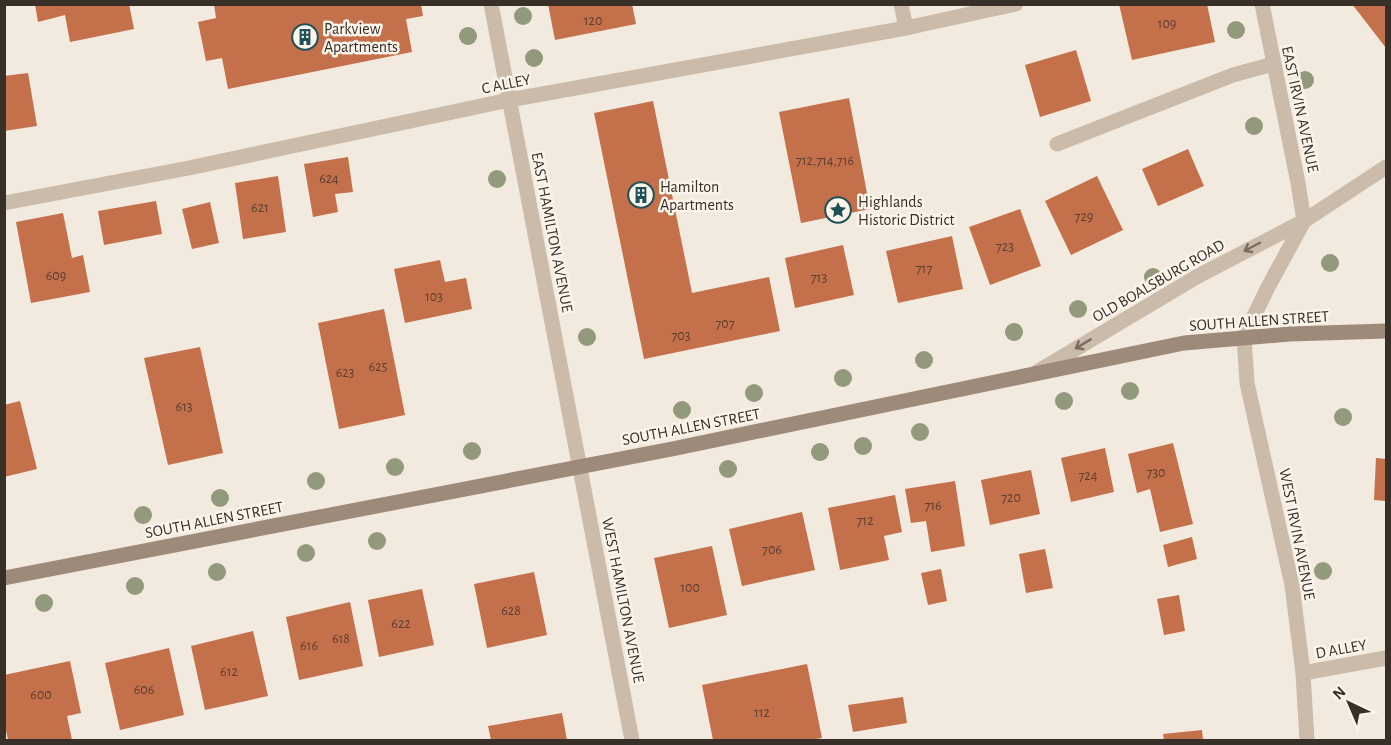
<svg xmlns="http://www.w3.org/2000/svg" width="1391" height="745" font-family="'Alegreya Sans',sans-serif">
<rect width="100%" height="100%" fill="#f2eade"/>
<!-- building -->
<g fill="#c4704a">
<polygon points="35,4 129,4 134,29 70,42 65,15 38,22"/>
<polygon points="214,4 421,4 423,16 406,19 412,52 228,89 222,58 206,61 198,22 216,18"/>
<polygon points="548,4 632,4 636,24 555,40"/>
<polygon points="1119,4 1207,4 1215,42 1132,60"/>
<polygon points="1352,4 1386,4 1386,48"/>
<polygon points="1076,50 1091,101 1040,117 1025,65"/>
<polygon points="28,73 37,126 4,131 4,76"/>
<polygon points="849,98 870,209 801,223 779,112"/>
<polygon points="653,101 692,293 769,277 780,331 644,359 594,113"/>
<polygon points="1188,149 1204,186 1158,206 1142,169"/>
<polygon points="348,157 353,192 335,194 338,212 313,217 304,164"/>
<polygon points="278,176 286,232 243,239 235,183"/>
<polygon points="1097,176 1123,230 1071,255 1045,201"/>
<polygon points="156,201 162,234 104,245 98,211"/>
<polygon points="210,202 219,243 192,249 182,209"/>
<polygon points="1020,209 1041,266 990,285 969,227"/>
<polygon points="63,213 72,258 83,255 90,292 31,303 16,222"/>
<polygon points="952,236 963,289 898,303 886,251"/>
<polygon points="843,245 854,295 795,308 785,258"/>
<polygon points="440,260 445,282 466,278 472,309 405,323 394,269"/>
<polygon points="384,309 405,415 339,429 318,323"/>
<polygon points="200,347 223,453 168,465 144,358"/>
<polygon points="20,401 37,469 4,477 4,405"/>
<polygon points="1173,443 1193,524 1160,532 1150,489 1137,493 1128,454"/>
<polygon points="1105,448 1114,492 1071,502 1061,458"/>
<polygon points="1376,458 1386,459 1386,501 1374,500"/>
<polygon points="1031,470 1040,514 990,525 981,480"/>
<polygon points="955,481 965,546 931,552 926,521 911,523 905,489"/>
<polygon points="895,495 902,532 884,536 889,560 840,570 828,508"/>
<polygon points="802,512 815,570 742,586 729,529"/>
<polygon points="1192,537 1197,559 1168,567 1163,545"/>
<polygon points="712,546 727,615 669,628 654,558"/>
<polygon points="1045,549 1053,588 1026,593 1019,554"/>
<polygon points="941,569 947,601 928,605 921,573"/>
<polygon points="534,572 547,635 487,648 474,584"/>
<polygon points="422,589 434,645 379,657 368,600"/>
<polygon points="1179,595 1185,631 1164,635 1157,599"/>
<polygon points="350,602 363,666 299,680 286,617"/>
<polygon points="253,631 268,696 205,710 191,646"/>
<polygon points="169,648 184,715 120,730 105,663"/>
<polygon points="70,661 81,713 67,716 72,740 8,740 4,721 4,675"/>
<polygon points="807,664 822,738 810,740 713,740 702,685"/>
<polygon points="903,697 907,723 853,732 848,705"/>
<polygon points="562,713 567,740 491,740 488,726"/>
<polygon points="1202,730 1203,740 1164,740 1163,734"/>
</g>
<g fill="none" stroke-linecap="round" stroke-linejoin="round">
<!-- lane -->
<g stroke="#cabbaa" stroke-width="15">
<polyline points="901,4 906,28"/>
<polyline points="1057,144 1233,75 1273,64"/>
<polyline points="4,203 189,168 509,100 906,28 1016,4"/>
<polyline points="1303,673 1386,658"/>
</g>
<!-- street -->
<g stroke="#cabbaa" stroke-width="15">
<polyline points="491,4 632,740"/>
<polyline points="1262,4 1298,183 1304,221"/>
<polyline points="1304,221 1267,289 1244,337 1247,383 1292,585 1303,673 1307,740"/>
<polyline points="1037,372 1198,276 1304,221 1386,167"/>
</g>
<!-- secondary -->
<polyline stroke="#9e8a7b" stroke-width="15" points="4,578 672,449 1184,343 1290,334 1386,331"/>
</g>
<!-- trees -->
<g fill="#92997d">
<circle cx="523" cy="16" r="9"/>
<circle cx="1236" cy="30" r="9"/>
<circle cx="468" cy="36" r="9"/>
<circle cx="534" cy="58" r="9"/>
<circle cx="1305" cy="80" r="9"/>
<circle cx="1254" cy="126" r="9"/>
<circle cx="497" cy="179" r="9"/>
<circle cx="1330" cy="263" r="9"/>
<circle cx="1153" cy="277" r="9"/>
<circle cx="1078" cy="309" r="9"/>
<circle cx="1014" cy="332" r="9"/>
<circle cx="587" cy="337" r="9"/>
<circle cx="924" cy="360" r="9"/>
<circle cx="843" cy="378" r="9"/>
<circle cx="1130" cy="391" r="9"/>
<circle cx="754" cy="393" r="9"/>
<circle cx="1064" cy="401" r="9"/>
<circle cx="682" cy="410" r="9"/>
<circle cx="1343" cy="417" r="9"/>
<circle cx="920" cy="432" r="9"/>
<circle cx="863" cy="446" r="9"/>
<circle cx="472" cy="451" r="9"/>
<circle cx="820" cy="452" r="9"/>
<circle cx="395" cy="467" r="9"/>
<circle cx="728" cy="469" r="9"/>
<circle cx="316" cy="481" r="9"/>
<circle cx="220" cy="498" r="9"/>
<circle cx="143" cy="515" r="9"/>
<circle cx="377" cy="541" r="9"/>
<circle cx="306" cy="553" r="9"/>
<circle cx="1323" cy="571" r="9"/>
<circle cx="217" cy="572" r="9"/>
<circle cx="135" cy="586" r="9"/>
<circle cx="44" cy="603" r="9"/>
</g>
<!-- one-way arrows -->
<defs><path id="oneway-shaft" d="M-6 0H5M1.5-3L5.5 0L1.5 3" fill="none" stroke-width="1.6" stroke-linecap="round" stroke-linejoin="round" transform="scale(1.5)"/></defs>
<g stroke="#7a6e63">
<use href="#oneway-shaft" transform="translate(1252 247) rotate(152)"/>
<use href="#oneway-shaft" transform="translate(1083 344) rotate(149)"/>
</g>
<!-- icons -->
<defs>
<g id="building-ring" transform="scale(1.35)"><circle r="9.5" fill="#faf4ea" stroke="#1f5159" stroke-width="1.5"/><path d="M-4-6H4V6H1V3H-1V6H-4ZM-2.5-4.3h1.7v1.8h-1.7ZM.8-4.3h1.7v1.8H.8ZM-2.5-1h1.7V.8h-1.7ZM.8-1h1.7V.8H.8Z" fill="#1f5159"/></g>
<g id="sight-ring" transform="scale(1.35)"><circle r="9.5" fill="#faf4ea" stroke="#1f5159" stroke-width="1.5"/><path d="M0-6L1.8-2.2L6-1.7L2.9 1.2L3.7 5.4L0 3.3L-3.7 5.4L-2.9 1.2L-6-1.7L-1.8-2.2Z" fill="#1f5159"/></g>
</defs>
<g fill-rule="evenodd">
<use href="#building-ring" x="305" y="37"/>
<use href="#building-ring" x="641" y="195"/>
<use href="#sight-ring" x="838" y="210"/>
</g>
<g text-anchor="middle" stroke-width="5" stroke-linejoin="round" paint-order="stroke">
<!-- number labels -->
<g font-size="14" fill="#5b3f31">
<text x="593" y="25">120</text>
<text x="1167" y="28">109</text>
<text x="825" y="165">712,714,716</text>
<text x="329" y="183">624</text>
<text x="260" y="212">621</text>
<text x="1084" y="221">729</text>
<text x="1005" y="251">723</text>
<text x="924" y="273">717</text>
<text x="56" y="280">609</text>
<text x="819" y="282">713</text>
<text x="434" y="301">103</text>
<text x="725" y="328">707</text>
<text x="681" y="340">703</text>
<text x="378" y="371">625</text>
<text x="345" y="377">623</text>
<text x="184" y="411">613</text>
<text x="1156" y="477">730</text>
<text x="1088" y="480">724</text>
<text x="1011" y="502">720</text>
<text x="933" y="510">716</text>
<text x="865" y="525">712</text>
<text x="772" y="554">706</text>
<text x="690" y="592">100</text>
<text x="511" y="615">628</text>
<text x="401" y="628">622</text>
<text x="341" y="643">618</text>
<text x="309" y="650">616</text>
<text x="229" y="676">612</text>
<text x="144" y="694">606</text>
<text x="41" y="699">600</text>
<text x="762" y="717">112</text>
</g>
<!-- poi labels -->
<g font-size="16" fill="#382f29" stroke="#faf4ea" text-anchor="start">
<text x="324" y="34">Parkview<tspan x="324" dy="18">Apartments</tspan></text>
<text x="660" y="192">Hamilton<tspan x="660" dy="18">Apartments</tspan></text>
<text x="858" y="207">Highlands<tspan x="858" dy="18">Historic District</tspan></text>
</g>
<!-- street labels -->
<g font-size="16" fill="#382f29" stroke="#faf4ea">
<text transform="translate(506 83) rotate(-11)" y="6">C ALLEY</text>
<text transform="translate(1301 109) rotate(78)" y="6">EAST IRVIN AVENUE</text>
<text transform="translate(553 232) rotate(79)" y="6">EAST HAMILTON AVENUE</text>
<text transform="translate(1158 280) rotate(-30)" y="6">OLD BOALSBURG ROAD</text>
<text transform="translate(1259 320) rotate(-4)" y="6">SOUTH ALLEN STREET</text>
<text transform="translate(691 426) rotate(-11)" y="6">SOUTH ALLEN STREET</text>
<text transform="translate(214 519) rotate(-11)" y="6">SOUTH ALLEN STREET</text>
<text transform="translate(1298 534) rotate(79)" y="6">WEST IRVIN AVENUE</text>
<text transform="translate(624 600) rotate(79)" y="6">WEST HAMILTON AVENUE</text>
<text transform="translate(1341 648) rotate(-10)" y="6">D ALLEY</text>
</g>
</g>
<!-- border -->
<rect width="1391" height="745" fill="none" stroke="#382f29" stroke-width="12"/>
<!-- north arrow -->
<g transform="translate(1349 703) rotate(316)" stroke="#faf4ea" stroke-width="4.5" paint-order="stroke">
<path d="M0-4.5L10 22L0 15L-10 22Z" fill="#382f29"/>
<text y="-9" font-size="16" font-weight="bold" text-anchor="middle" fill="#382f29">N</text>
</g>
</svg>
